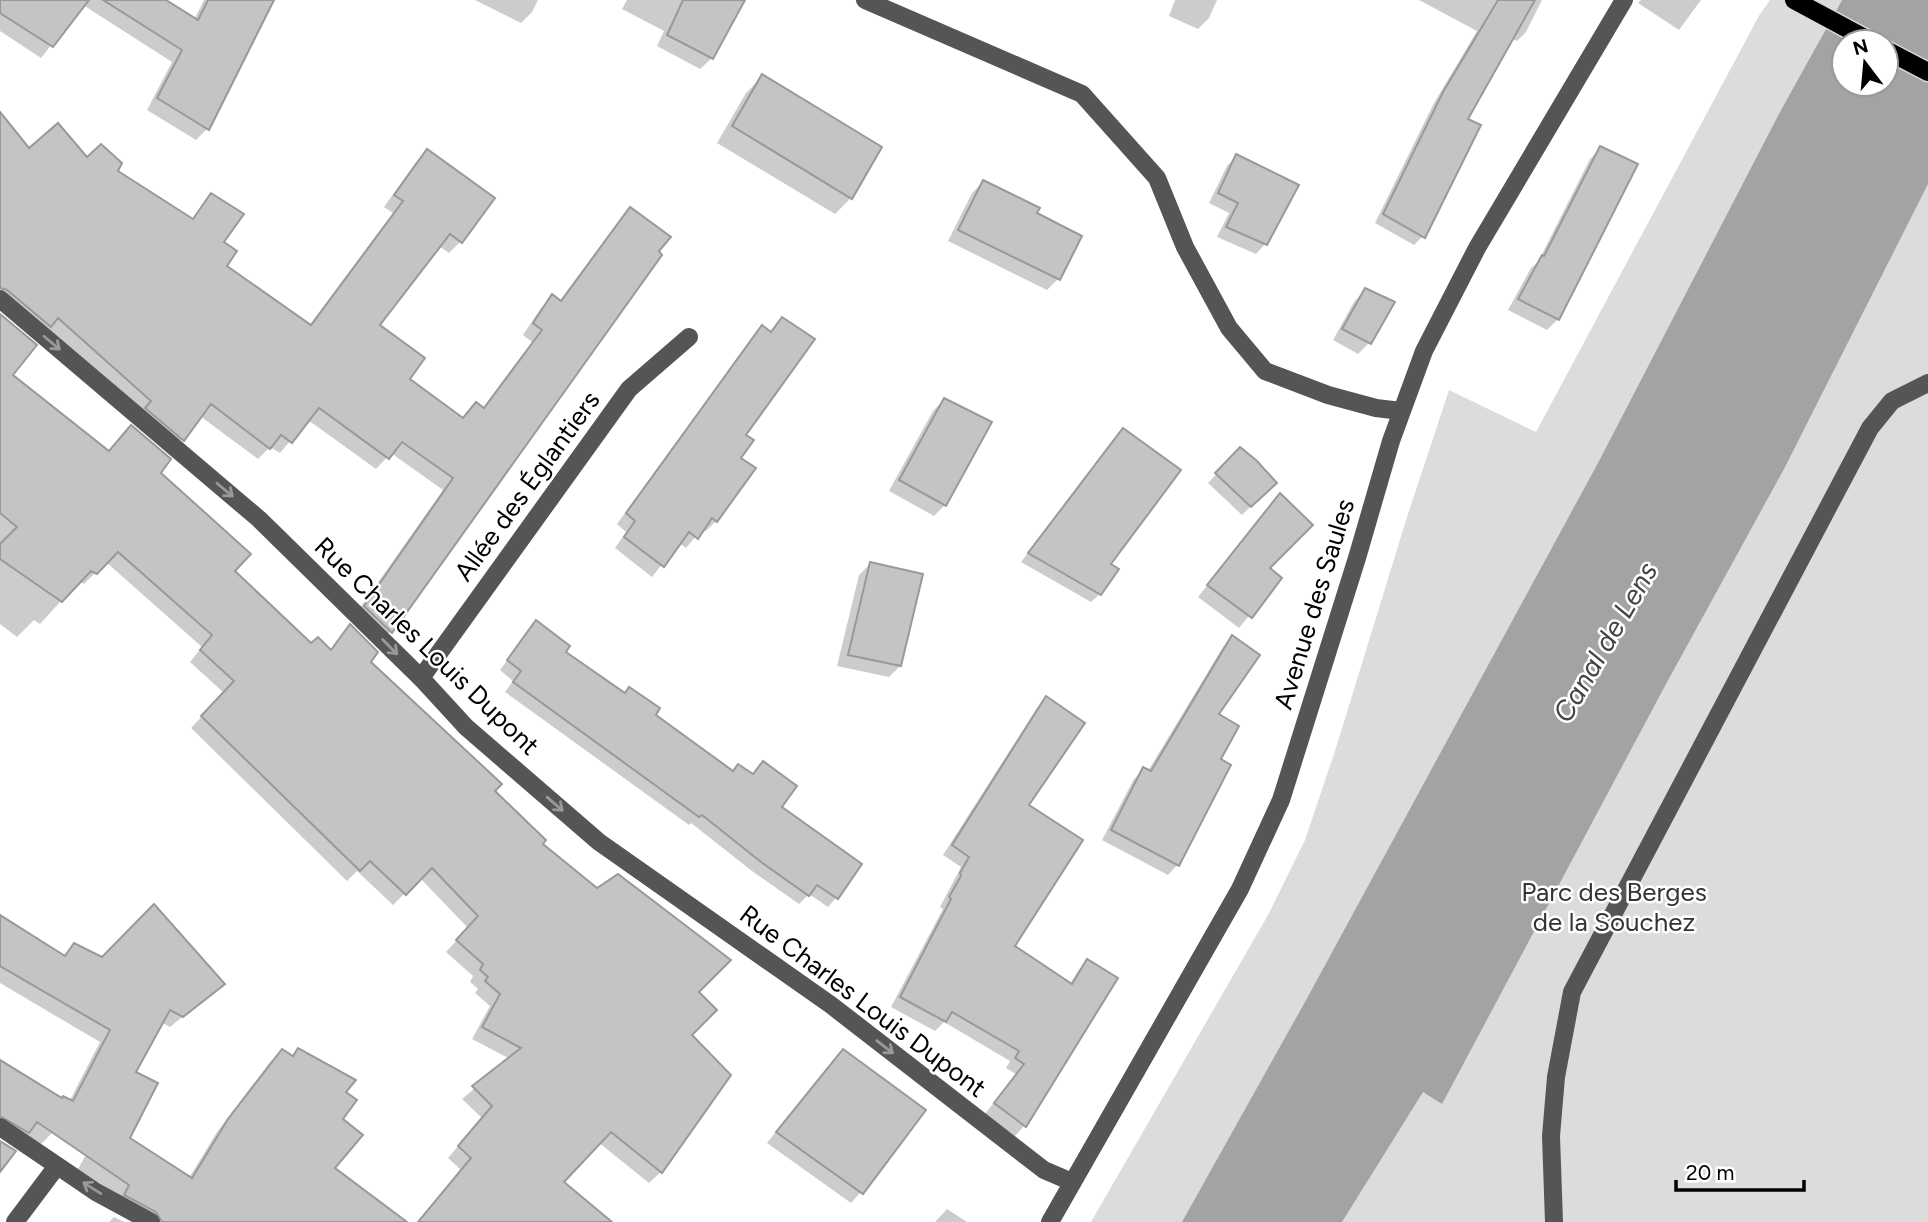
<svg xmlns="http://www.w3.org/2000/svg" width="1928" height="1222" font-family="Figtree,sans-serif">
<rect width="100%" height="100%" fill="#fff"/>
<!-- green -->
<polygon fill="#dcdcdc" points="1770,0 1842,0 1817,45 1844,84 1886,84 1928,103 1928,1222 1091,1222 1268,915 1305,840 1335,751 1407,517 1449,390 1536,432 1760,14"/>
<!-- water -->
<path fill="#a3a3a3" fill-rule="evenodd" d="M1842 0H1928V184L1784 469 1666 684 1442 1104 1423 1092 1342 1222H1182L1305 1002 1598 463 1780 112ZM1844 42H1886V84H1844Z"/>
<!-- shadow -->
<g fill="#0003">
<polygon points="0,0 161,0 194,20 204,0 271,0 207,129 196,140 147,110 172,62 83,5 41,58 0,31"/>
<polygon points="475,0 538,0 532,12 521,23"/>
<polygon points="627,0 743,0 712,58 700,69 657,46 664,31 622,9"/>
<polygon points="1175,0 1217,0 1209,18 1198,29 1169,16"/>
<polygon points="1419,0 1542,0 1526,32 1517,41 1511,38 1465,120 1423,236 1414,245 1375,223 1434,103 1477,31"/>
<polygon points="1641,0 1701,0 1679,30 1638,3"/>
<polygon points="762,77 851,198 835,214 717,143 746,93"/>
<polygon points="0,121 29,150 87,160 116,171 191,220 212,195 224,266 309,326 393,213 384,207 416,162 427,151 493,198 460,242 449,253 439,246 377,326 407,380 461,419 476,404 483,408 532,342 523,335 541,308 552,297 559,302 619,221 630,209 660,255 390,632 379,643 353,618 443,490 391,453 376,469 308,420 280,453 270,447 258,459 200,416 172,451 141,413 0,289"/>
<polygon points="1601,148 1558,319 1547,330 1508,310 1531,268 1538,262 1590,159"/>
<polygon points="1236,156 1265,244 1256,254 1217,237 1229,213 1209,203 1227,166"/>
<polygon points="983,182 1035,214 1058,279 1047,290 948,241 972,193"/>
<polygon points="1365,290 1369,343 1358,354 1333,340 1354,302"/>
<polygon points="782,319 744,435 739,458 716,521 706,531 702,529 686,548 679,543 652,577 615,548 626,532 617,524 752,338 762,328 769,333"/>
<polygon points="0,350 10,375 108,452 159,473 233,571 311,645 330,651 350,627 369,662 540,844 697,992 661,1172 649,1183 598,1142 561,1182 583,1222 420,1222 461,1170 448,1158 482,1118 462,1099 510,1059 472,1039 490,1006 475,993 478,989 470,982 473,976 446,952 468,928 420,878 393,905 357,871 347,881 191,728 224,693 190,662 202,647 106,562 84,584 79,581 40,624 34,620 17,637 0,624"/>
<polygon points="944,400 989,423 945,505 934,516 889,491 933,411"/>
<polygon points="1115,439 1109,564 1100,594 1091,602 1021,562"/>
<polygon points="1240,449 1274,483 1242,515 1208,483"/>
<polygon points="1280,495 1267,569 1280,578 1239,628 1198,597"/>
<polygon points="870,564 900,666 889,677 837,666 859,575"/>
<polygon points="536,622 564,653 732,772 751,775 763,763 779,807 837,897 828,907 809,894 799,904 752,871 691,823 689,825 505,692 513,681 500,670"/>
<polygon points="1232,637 1216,715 1219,759 1229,766 1177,865 1168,875 1102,840 1134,779 1144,769 1148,771 1223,647"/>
<polygon points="1047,698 1027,806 1013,946 1070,984 1078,971 1087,961 1116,978 1024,1126 1015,1136 985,1114 1016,1074 1006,1068 1010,1061 944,1022 935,1031 891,1007 943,909 940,907 961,867 943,855 1037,708"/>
<polygon points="0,917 62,957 74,945 102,959 222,984 170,1027 161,1022 134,1073 128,1139 189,1178 217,1132 270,1062 282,1051 291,1057 298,1050 344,1092 332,1169 404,1222 143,1222 119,1196 78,1169 88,1151 53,1132 41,1144 26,1134 17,1143 0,1133 0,1070 68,1104 100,1042 0,983"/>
<polygon points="833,1062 861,1192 851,1203 767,1143"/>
<polygon points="947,1209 967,1222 935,1222"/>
<polygon points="114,1217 124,1222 109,1222"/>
</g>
<!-- building -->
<g fill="#c4c4c4" stroke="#999" stroke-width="2">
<polygon points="0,0 89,0 53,47 0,13"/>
<polygon points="103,0 166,0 198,20 208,0 274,0 209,130 157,98 182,50"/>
<polygon points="683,0 745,0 713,59 667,35"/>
<polygon points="1498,0 1535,0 1468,119 1481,125 1425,238 1383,214 1443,92"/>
<polygon points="762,74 882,147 852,199 732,126"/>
<polygon points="0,112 29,148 58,123 87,157 101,144 122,163 118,171 193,219 211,193 244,214 224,242 237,251 227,266 311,325 403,201 394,195 427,149 495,198 462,243 450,234 380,325 425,358 410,379 463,418 476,402 484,408 542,330 533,323 552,294 561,301 630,207 671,237 659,251 662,255 392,633 364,606 453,478 402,442 389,459 319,408 292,443 281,435 270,449 211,404 184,441 145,408 151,401 58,318 51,327 7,290 0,288"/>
<polygon points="1600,146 1638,164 1559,320 1518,299 1542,255 1544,256"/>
<polygon points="1236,154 1299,185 1267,245 1226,227 1238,203 1218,193"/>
<polygon points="983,180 1040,208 1037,213 1082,236 1060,280 958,230"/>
<polygon points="1365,288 1395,302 1371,344 1342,329"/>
<polygon points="0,314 37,345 13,375 109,451 131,425 171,459 161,473 251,554 235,571 311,643 318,637 331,650 350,624 378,652 371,662 502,784 495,791 546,840 543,844 597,888 618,874 731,960 699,992 717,1010 692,1035 731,1075 662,1173 611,1132 564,1182 612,1222 418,1222 471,1158 458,1146 492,1106 472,1086 521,1048 482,1027 500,994 485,981 488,977 480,970 483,964 456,940 478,916 432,868 406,895 370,861 360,871 201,716 234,681 200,650 212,635 118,552 97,574 91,571 62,602 0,559 0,544 17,527 0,513"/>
<polygon points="782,317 815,339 746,435 754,440 741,458 756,468 717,522 712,518 698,539 689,532 664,567 624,537 635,521 626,513 762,325 771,332"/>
<polygon points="944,398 992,422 946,506 899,480"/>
<polygon points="1123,428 1181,470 1111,564 1119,569 1101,595 1028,553"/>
<polygon points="1240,447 1256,460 1277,483 1251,507 1215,473"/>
<polygon points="1280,493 1313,525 1270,568 1282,578 1252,618 1207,585"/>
<polygon points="870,562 923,574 901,666 848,655"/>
<polygon points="536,620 570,646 566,652 625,693 629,687 660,708 656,715 733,771 738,764 753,774 763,761 797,786 782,807 862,864 838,899 817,885 809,896 761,862 702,815 699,817 513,682 521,671 507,660"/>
<polygon points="1232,635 1260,655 1219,714 1239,726 1221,759 1231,765 1179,866 1111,830 1143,767 1151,771"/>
<polygon points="1046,696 1085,723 1029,805 1083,840 1015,946 1072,984 1087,959 1118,978 1026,1127 994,1103 1024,1064 1015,1058 1019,1051 952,1012 946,1022 900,997 951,899 949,897 961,876 960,873 969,857 952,845"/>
<polygon points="154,904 225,984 183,1017 170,1010 136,1072 158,1083 130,1138 192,1178 228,1119 282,1049 293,1056 298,1048 356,1080 346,1092 357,1100 343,1119 363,1135 335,1168 407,1222 162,1222 156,1212 124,1195 129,1185 37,1122 29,1133 0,1116 0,1060 62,1098 63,1096 73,1101 110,1030 0,966 0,915 65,956 74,943 102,957"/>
<polygon points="843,1049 926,1110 863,1194 776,1132"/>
<polygon points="0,1141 16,1151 0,1172"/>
</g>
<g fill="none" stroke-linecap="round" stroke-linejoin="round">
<!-- major casing -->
<g stroke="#dbdbdb" stroke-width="21">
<g id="major">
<polyline points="1794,0 1872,42"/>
<polyline points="1886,50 1928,72"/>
</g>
</g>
<!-- minor -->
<g stroke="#555" stroke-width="18">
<polyline points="865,0 1082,94 1157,178 1185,247 1229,328 1265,371 1328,395 1376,408 1401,411"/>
<polyline points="0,299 259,519 421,678 466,727 599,842 831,1005 1044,1170 1072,1182"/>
<polyline points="421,678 629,389 689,337"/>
<polyline points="0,1127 96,1192 151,1222"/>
<polyline points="15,1222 57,1166"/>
<polyline points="1050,1222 1240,889 1281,800 1357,558 1391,441 1424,351 1477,248 1624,0"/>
<polyline points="1554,1222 1551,1136 1556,1077 1572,992 1870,428 1892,401 1928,383"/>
</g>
<!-- major -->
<use href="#major" stroke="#000" stroke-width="18"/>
</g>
<!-- one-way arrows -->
<defs><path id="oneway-shaft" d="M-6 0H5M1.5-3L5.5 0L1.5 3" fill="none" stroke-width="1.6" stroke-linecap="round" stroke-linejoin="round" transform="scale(1.75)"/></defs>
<g stroke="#999">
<use href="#oneway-shaft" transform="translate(52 343) rotate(40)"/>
<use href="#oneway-shaft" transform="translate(225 490) rotate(40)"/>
<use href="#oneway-shaft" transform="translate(390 647) rotate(45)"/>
<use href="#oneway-shaft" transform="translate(555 804) rotate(41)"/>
<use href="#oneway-shaft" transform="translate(885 1047) rotate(38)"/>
<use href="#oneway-shaft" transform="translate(92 1188) rotate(-148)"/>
</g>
<g text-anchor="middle" stroke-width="5" stroke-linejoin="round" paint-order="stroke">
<!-- street labels -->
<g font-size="26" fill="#000" stroke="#fff">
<text transform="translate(527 486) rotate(-54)" y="9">Allée des Églantiers</text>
<text transform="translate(1314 604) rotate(-73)" y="9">Avenue des Saules</text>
<text transform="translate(427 646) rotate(44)" y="9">Rue Charles Louis Dupont</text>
<text transform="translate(863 1001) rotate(37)" y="9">Rue Charles Louis Dupont</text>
</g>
<!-- park labels -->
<g font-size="26" fill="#333" stroke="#fff">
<text x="1614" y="901">Parc des Berges<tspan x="1614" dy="30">de la Souchez</tspan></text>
</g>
<!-- water labels -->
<g font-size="28" font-style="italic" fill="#444" stroke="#fff">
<text transform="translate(1605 642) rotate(-60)" y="10">Canal de Lens</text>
</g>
</g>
<!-- north arrow -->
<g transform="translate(1865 63) rotate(344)"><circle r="33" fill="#ffffff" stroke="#999999" stroke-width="2"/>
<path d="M0-5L12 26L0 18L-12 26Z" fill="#000000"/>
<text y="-10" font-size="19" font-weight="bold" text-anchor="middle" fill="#000000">N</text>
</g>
<!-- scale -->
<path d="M1676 1180v10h128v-10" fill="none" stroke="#000000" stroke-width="3.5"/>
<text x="1686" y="1180" font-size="21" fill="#000000" stroke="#ffffff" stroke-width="5" paint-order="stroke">20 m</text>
</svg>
